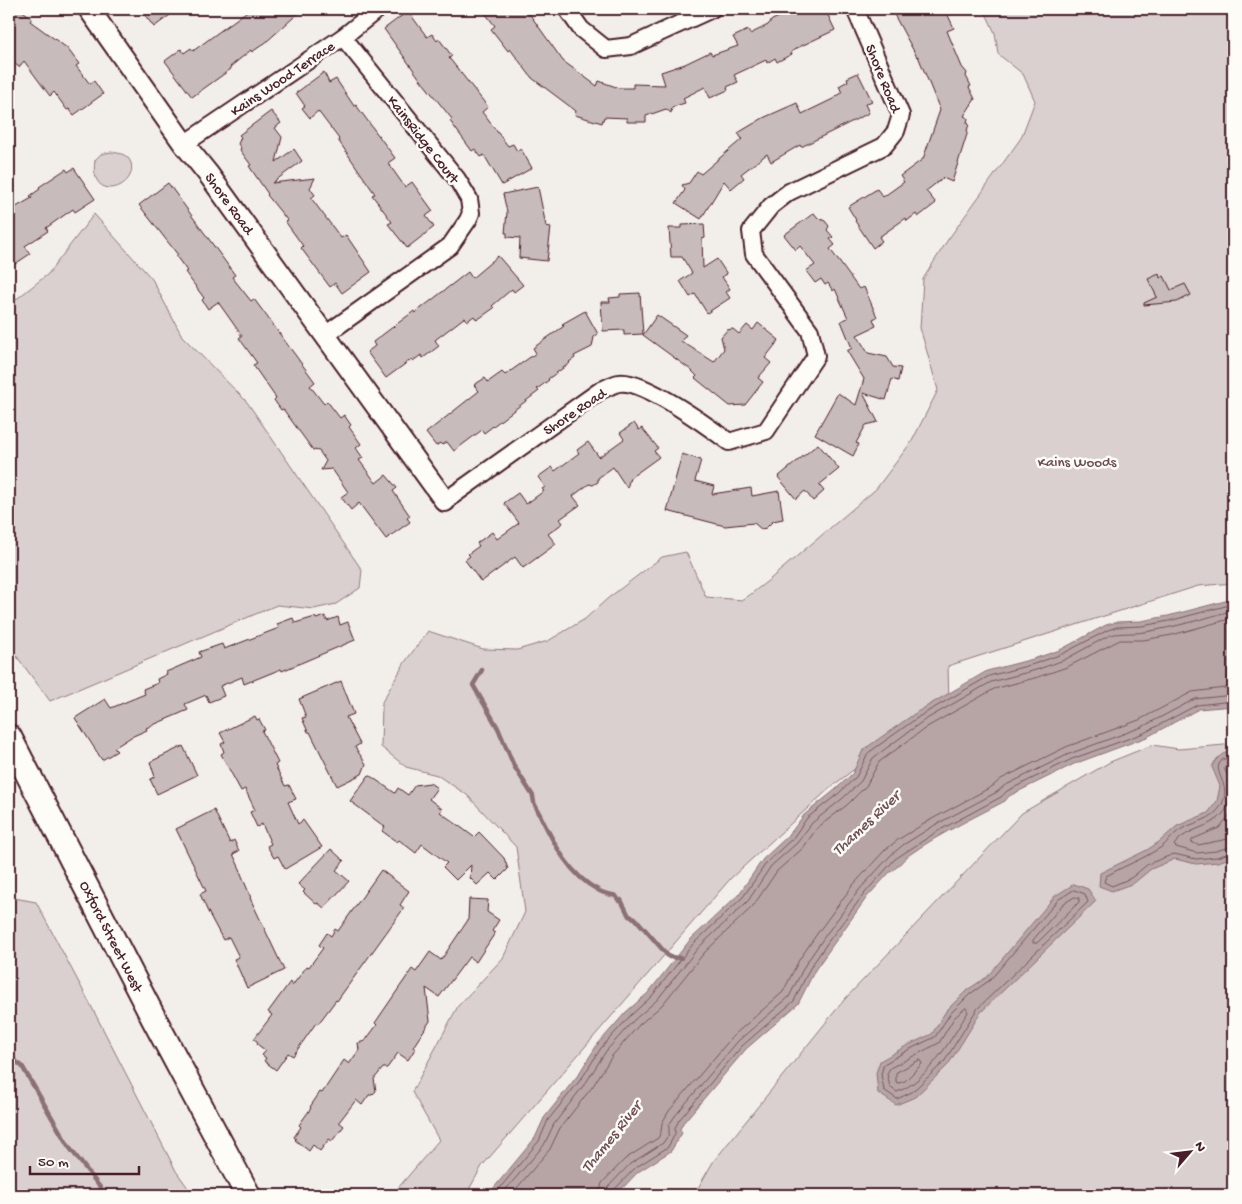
<svg xmlns="http://www.w3.org/2000/svg" width="1242" height="1204" font-family="'Gochi Hand',sans-serif">
<rect width="100%" height="100%" fill="#f2efeb"/>
<filter id="ink" filterUnits="userSpaceOnUse"><feTurbulence type="fractalNoise" baseFrequency=".02" numOctaves="2"/><feDisplacementMap in="SourceGraphic" scale="10" xChannelSelector="R" yChannelSelector="G"/><feConvolveMatrix kernelMatrix="1 2 1 2 8 2 1 2 1" color-interpolation-filters="sRGB"/></filter>
<g filter="url(#ink)">
<!-- green -->
<g fill="#d9d0cf" stroke="#92787d">
<polygon points="984,9 1233,9 1233,583 1198,586 948,666 949,703 929,712 831,787 731,878 482,1166 466,1195 392,1195 439,1140 412,1092 458,1006 503,958 525,912 516,847 467,795 437,775 406,767 381,747 382,702 405,662 428,631 483,649 517,650 548,641 585,619 607,599 662,557 686,552 706,597 743,600 769,580 876,489 912,441 938,390 920,328 923,279 947,241 1021,138 1035,101 1023,74 998,54 995,33"/>
<path d="M111 152C119 153 128 154 131 163 138 189 88 204 95 160L101 154Z"/>
<polygon points="94,214 152,279 182,336 247,402 362,570 360,588 336,604 314,609 277,605 50,701 9,646 9,305 48,274"/>
<polygon points="1233,742 1233,1195 694,1195 713,1162 844,1000 1022,813 1110,762 1152,745 1179,749 1224,745"/>
<polygon points="9,897 36,902 86,996 176,1171 193,1195 17,1195 9,1182"/>
</g>
<!-- water -->
<g fill="#b7a5a6" stroke="#8b6f75">
<path d="M1233 599V706L1199 709 1147 737 1074 764 1009 796 1005 801C973 818 939 834 909 855 902 860 897 869 889 873L867 897 815 970 798 1004 746 1049 683 1123 680 1129 682 1133 671 1151 638 1172 616 1195H488L535 1138 544 1118 578 1075 597 1045 626 1012 648 993 690 940 739 894 763 859 789 835 804 815 835 790 853 773 863 750 917 712 987 671 1033 659 1060 650 1106 625 1117 622 1141 621 1168 616Z"/>
<path d="M1233 750V857L1218 862 1196 864 1175 859 1151 869 1134 883 1112 891 1099 886 1100 873 1147 850 1159 842 1177 826 1208 813 1217 801 1220 786 1212 767C1216 757 1223 753 1233 750Z"/>
<polygon points="1074,884 1088,889 1096,901 981,1012 948,1065 915,1097 896,1105 878,1093 876,1073 880,1061 906,1046 932,1034 946,1011 967,990 987,977 1055,896"/>
</g>
<g fill="none" stroke-linecap="round" stroke-linejoin="round">
<!-- shore -->
<g stroke="#76555c" stroke-width="1">
<path d="M1233 755 1222 760 1219 764C1215 775 1231 786 1222 804 1213 821 1195 821 1180 830 1173 834 1168 843 1160 848 1143 859 1124 866 1106 876L1104 882 1112 886 1131 878 1148 864 1174 854 1196 859 1217 857 1233 852"/>
<path d="M1233 762 1224 768C1226 774 1231 780 1231 786 1232 832 1191 821 1174 845L1176 847 1197 853 1216 851 1233 846"/>
<polyline points="1233,811 1219,828 1193,839 1191,842 1198,845 1233,838"/>
<polygon points="1074,890 1085,894 1088,902 977,1009 944,1062 912,1092 897,1099 884,1090 881,1074 884,1064 908,1050 935,1037 950,1014 970,994 990,980 1058,900"/>
<polygon points="1075,897 1079,898 1079,902 1037,943 1033,943 1033,940 1063,904"/>
<path d="M966 1008 968 1012C951 1039 929 1080 897 1092L890 1087 887 1074 890 1068 939 1043 954 1018Z"/>
<polygon points="920,1060 922,1064 905,1081 899,1083 896,1082 896,1073"/>
<polyline points="494,1195 539,1141 548,1120 582,1078 601,1048 630,1016 652,996 693,944 743,897 767,862 793,838 807,818 838,794 856,777 868,753 920,716 989,676 1034,664 1062,654 1108,630 1117,627 1142,626 1169,621 1233,604"/>
<path d="M501 1195 544 1145 554 1124 587 1081 606 1051 634 1020 657 1000 698 948 748 901 771 866 797 843 812 823 842 799 861 781 873 758 923 721 991 682 1036 670 1064 660 1110 635C1122 632 1133 634 1145 632 1175 627 1204 619 1233 610"/>
<polyline points="511,1195 550,1149 560,1128 593,1086 612,1056 639,1025 662,1005 704,953 753,906 777,871 803,848 817,828 847,805 866,786 879,762 927,727 994,689 1038,677 1067,667 1120,640 1143,640 1172,635 1233,618"/>
<polyline points="599,1195 602,1183 625,1159 658,1138 661,1132 662,1123 669,1111 733,1036 783,992 799,960 819,931 853,885 885,850 899,839 932,819 993,786 1001,779 1066,747 1139,720 1192,692 1233,687"/>
<polyline points="606,1195 608,1187 630,1164 663,1143 669,1134 669,1125 675,1116 738,1041 789,997 805,965 825,936 859,890 891,855 903,845 935,825 997,792 1004,786 1069,754 1142,727 1195,699 1233,695"/>
<polyline points="613,1195 614,1190 635,1168 668,1147 675,1134 675,1128 679,1120 742,1046 794,1001 810,968 830,939 864,894 895,859 938,831 1001,797 1007,791 1072,759 1144,733 1197,705 1233,701"/>
</g>
<!-- stream -->
<g stroke="#8b6f75" stroke-width="4.5">
<path d="M482 670 473 685 498 728 514 766 533 796 534 803C550 834 565 873 598 890 604 894 610 894 616 896L619 901 621 900 629 916 635 918 669 957 681 958"/>
<polyline points="9,1052 14,1060 22,1066 69,1147 106,1195"/>
</g>
</g>
<!-- building -->
<g fill="#c8bbbb" stroke="#4a1f2b">
<polygon points="9,9 20,9 32,18 30,21 67,48 79,64 76,66 90,84 94,81 103,94 74,115 69,109 67,110 54,92 50,96 24,61 19,67 9,60"/>
<polygon points="140,9 178,9 154,27"/>
<polygon points="250,9 303,9 265,43 252,52 251,50 230,67 231,69 192,97 165,61 181,49 184,53 191,48 193,51"/>
<polygon points="482,9 526,9 563,61 597,86 599,81 619,88 633,88 633,84 665,85 661,72 685,64 710,52 712,55 738,46 733,37 748,30 750,34 768,25 772,20 797,9 825,9 835,30 797,48 791,52 792,54 777,62 775,58 767,63 766,60 734,75 738,82 727,87 728,90 710,98 705,87 683,98 685,103 672,107 671,113 666,109 646,116 646,122 627,122 627,118 604,117 602,123 575,115 576,111 532,78 510,49 508,51 491,29 495,26"/>
<polygon points="891,9 945,9 954,28 947,31 962,67 967,73 966,76 971,86 969,87 975,99 964,116 968,118 967,123 969,124 967,131 968,131 952,182 943,178 926,191 936,203 918,217 916,214 907,221 906,218 879,237 882,241 873,248 855,221 856,220 848,207 877,189 883,197 904,182 900,176 923,159 940,110 918,56 917,57"/>
<polygon points="408,11 427,37 432,34 437,41 439,39 452,56 449,58 488,107 482,112 508,146 513,144 517,151 521,149 532,168 502,185 484,155 481,157 475,149 472,151 450,121 452,119 420,79 384,29"/>
<polygon points="324,72 329,83 336,79 354,106 356,105 395,158 388,163 405,187 412,182 433,211 426,216 434,227 407,248 388,224 392,222 372,195 375,194 338,140 339,139 318,111 310,118 302,108 305,106 296,93"/>
<polygon points="858,73 872,101 865,104 869,113 801,147 800,145 771,162 767,154 741,174 744,178 731,189 724,181 701,219 676,203 685,190 682,185 689,183 697,171 701,174 742,139 738,133 763,118 797,103 802,114 835,98 835,97 842,93 839,86 848,81 847,78"/>
<polygon points="271,111 281,123 275,128 282,137 276,162 294,149 302,161 272,183 315,178 310,188 315,195 311,198 341,238 346,235 371,272 342,293 335,283 330,287 301,248 303,246 285,221 287,220 267,195 268,194 249,166 251,165 240,150 241,148 238,144 241,137 239,135"/>
<polygon points="74,168 95,199 75,212 73,209 46,228 48,231 25,246 30,254 9,268 9,226 15,222 9,211 32,198 30,196 40,189 39,187 66,169 68,172"/>
<polygon points="168,183 235,275 232,277 251,301 254,299 315,382 310,386 324,404 327,401 340,418 344,415 351,425 349,427 361,444 356,448 363,458 359,460 376,483 386,475 397,488 393,491 410,516 407,518 410,522 386,539 359,503 351,510 341,497 348,492 332,469 321,470 326,461 319,451 313,450 283,409 281,410 274,400 276,398 253,365 257,363 239,338 242,336 218,302 208,309 202,300 204,298 185,272 187,271 176,256 178,255 139,205"/>
<polygon points="538,187 546,226 551,227 547,261 519,258 520,238 507,237 507,233 505,233 507,212 503,194"/>
<polygon points="814,213 818,218 825,221 829,226 827,230 833,237 830,239 835,245 830,249 859,289 864,287 877,317 873,319 876,326 857,335 868,353 887,357 893,367 901,368 898,381 892,379 886,400 863,393 878,422 866,425 856,443 859,444 853,456 815,434 838,393 856,405 864,379 847,351 852,348 841,321 848,318 835,289 833,291 828,283 825,285 821,279 815,283 806,271 815,265 800,246 796,250 784,235"/>
<polygon points="704,224 705,238 702,239 703,268 717,259 727,274 722,277 730,289 726,292 730,298 707,313 695,294 690,297 680,281 692,273 682,257 671,257 669,228 682,228 682,225"/>
<polygon points="498,256 523,285 514,292 512,289 492,306 494,308 477,320 474,316 467,321 465,317 435,340 439,346 423,358 421,355 413,361 412,359 386,378 367,352 375,346 373,342 414,311 415,313 468,272 472,278"/>
<polygon points="1159,274 1160,278 1164,276 1171,290 1185,284 1191,295 1177,302 1144,305 1144,303 1157,297 1148,279"/>
<polygon points="640,293 643,334 624,335 624,330 603,331 601,302 610,302 609,298 620,297 620,294"/>
<polygon points="585,311 598,334 594,337 592,347 574,356 575,358 569,362 570,363 548,379 549,380 537,389 539,391 484,433 482,430 454,451 447,442 442,445 440,443 436,446 426,433 479,391 474,385 485,378 488,382 502,372 505,375 536,353 533,348 564,326 562,324"/>
<polygon points="657,315 686,335 681,341 714,362 724,349 721,337 727,330 733,329 739,334 747,325 753,330 758,323 779,340 765,358 771,363 758,378 763,382 745,405 730,406 695,378 697,376 691,370 643,335"/>
<polygon points="634,423 639,430 642,428 658,448 654,451 659,457 630,478 627,488 613,467 598,478 598,482 593,485 589,484 573,496 580,505 560,519 563,523 548,534 556,544 523,568 515,557 481,582 465,560 470,556 468,554 479,546 477,543 492,532 497,539 519,523 504,503 518,493 526,504 544,491 542,489 545,487 538,477 552,467 555,471 579,453 577,450 588,442 599,457 624,439 620,433"/>
<polygon points="818,444 839,469 819,485 824,491 813,501 805,491 796,499 778,477"/>
<polygon points="682,454 701,460 695,481 714,486 712,494 751,488 752,496 779,491 783,519 773,521 766,528 761,529 754,523 725,526 667,511"/>
<polygon points="325,616 327,621 338,617 340,625 348,622 355,640 282,671 281,669 244,684 242,677 220,686 224,696 209,702 206,695 185,704 188,710 146,728 147,730 131,737 114,748 117,751 102,760 75,718 105,699 111,708 145,694 143,689 158,683 157,679 167,674 166,672 201,657 199,652 222,644 224,649 279,628 277,624 293,618 295,623 315,617 316,619"/>
<polygon points="341,681 354,714 346,717 360,744 355,747 366,764 362,774 337,786 310,732 308,732 302,718 306,717 299,699"/>
<polygon points="255,716 257,720 259,719 265,730 262,731 278,763 275,765 285,786 289,785 296,799 288,802 298,824 303,820 322,847 285,869 278,856 274,858 267,846 271,844 262,824 257,827 250,812 255,810 245,789 241,791 221,754 224,752 221,744 225,742 220,733"/>
<polygon points="183,746 197,775 157,794 150,779 155,777 150,762"/>
<polygon points="369,775 395,793 398,788 408,795 415,785 430,783 437,788 429,799 442,809 440,812 474,837 479,832 504,858 508,869 497,880 490,873 477,885 470,878 471,865 456,880 443,867 447,863 422,844 416,853 399,840 397,842 382,831 385,827 350,801"/>
<polygon points="214,810 230,843 234,840 239,851 233,854 241,871 240,871 251,898 250,898 284,970 247,988 234,959 239,957 229,937 223,940 207,910 200,894 206,891 176,829"/>
<polygon points="331,849 344,861 336,870 349,881 324,908 318,903 316,904 303,892 305,890 298,884"/>
<polygon points="381,870 409,891 400,905 404,908 337,1001 336,1000 318,1024 316,1023 293,1056 288,1053 276,1070 264,1061 266,1058 262,1055 266,1051 257,1044 258,1042 254,1039 272,1015 268,1012 290,982 292,986 307,966 309,967 323,948 319,945 327,933 331,936 335,929 338,931"/>
<polygon points="469,899 488,900 487,912 499,920 492,931 495,933 476,962 469,957 439,997 426,988 430,1021 413,1047 415,1049 408,1060 398,1053 387,1068 383,1068 374,1079 376,1091 372,1095 369,1095 362,1105 356,1100 339,1122 344,1126 332,1141 329,1139 320,1151 313,1145 309,1151 295,1140 296,1139 294,1137 301,1127 299,1125 311,1108 310,1107 320,1092 322,1093 344,1060 349,1064 359,1050 358,1043 365,1041 377,1025 375,1023 412,969 416,972 430,952 441,960 468,920"/>
</g>
<g fill="none" stroke-linecap="round" stroke-linejoin="round">
<!-- minor casing -->
<g stroke="#4a1f2b" stroke-width="20">
<g id="minor">
<polyline points="567,9 581,29 606,49 631,46 712,9"/>
<polyline points="184,144 343,37 378,9"/>
<polyline points="325,335 450,246 468,220 471,213 469,199 457,179 343,37"/>
<path d="M445 501 601 390C607 388 613 384 619 383 643 379 709 427 729 442L766 431 816 356 810 331 754 254 751 231 771 206 789 192 884 146 896 131 901 115 855 9"/>
</g>
</g>
<!-- tertiary casing -->
<g stroke="#4a1f2b" stroke-width="24">
<polyline id="tertiary" points="89,9 184,144 209,175 445,501"/>
</g>
<!-- secondary casing -->
<g stroke="#4a1f2b" stroke-width="28">
<polyline id="secondary" points="9,737 154,1019 248,1195"/>
</g>
<!-- minor -->
<use href="#minor" stroke="#fdfcf7" stroke-width="16"/>
<!-- tertiary -->
<use href="#tertiary" stroke="#fdfcf7" stroke-width="20"/>
<!-- secondary -->
<use href="#secondary" stroke="#fdfcf7" stroke-width="24"/>
</g>
</g>
<g text-anchor="middle" stroke-width="5" stroke-linejoin="round" paint-order="stroke">
<!-- street labels -->
<g font-size="15" fill="#4a1f2b" stroke="#fdfcf7">
<text transform="translate(282 78) rotate(-34)" y="5">Kains Wood Terrace</text>
<text transform="translate(884 78) rotate(68)" y="5">Shore Road</text>
<text transform="translate(424 139) rotate(52)" y="5">KainsRidge Court</text>
<text transform="translate(230 203) rotate(54)" y="5">Shore Road</text>
<text transform="translate(574 411) rotate(-34)" y="5">Shore Road</text>
<text transform="translate(112 936) rotate(63)" y="5">Oxford Street West</text>
</g>
<!-- park labels -->
<g font-size="15" fill="#6e4b54" stroke="#fdfcf7">
<text x="1077" y="466">Kains Woods</text>
</g>
<!-- water labels -->
<g font-size="16" font-style="italic" fill="#704e56" stroke="#fdfcf7">
<text transform="translate(865 822) rotate(-43)" y="6">Thames River</text>
<text transform="translate(610 1136) rotate(-51)" y="6">Thames River</text>
</g>
</g>
<!-- margin -->
<rect width="1242" height="1204" fill="none" stroke="#fdfcf7" stroke-width="30"/>
<rect x="15" y="15" width="1212" height="1174" fill="none" stroke="#4a1f2b" stroke-width="2" filter="url(#ink)"/>
<!-- north arrow -->
<g transform="translate(1190 1152) rotate(62)" stroke="#fdfcf7" stroke-width="4" paint-order="stroke">
<path d="M0-4L9 19L0 12L-9 19Z" fill="#4a1f2b"/>
<text y="-8" font-size="14" font-weight="bold" text-anchor="middle" fill="#4a1f2b">N</text>
</g>
<!-- scale -->
<path d="M30 1166v8h109v-8" fill="none" stroke="#4a1f2b" stroke-width="2.5"/>
<text x="38" y="1166" font-size="15" fill="#4a1f2b" stroke="#fdfcf7" stroke-width="4" paint-order="stroke">50 m</text>
</svg>
